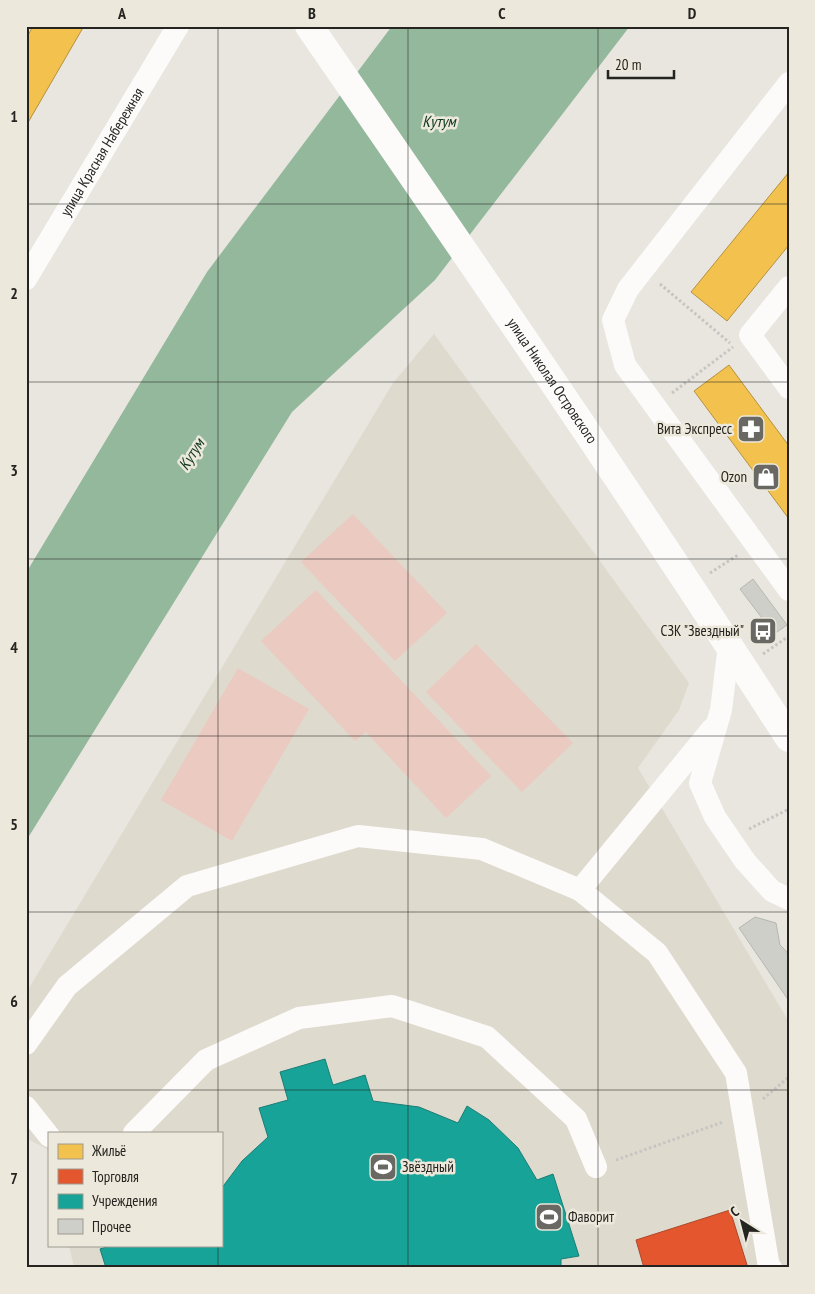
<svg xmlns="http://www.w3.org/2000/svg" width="815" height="1294" font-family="'PT Sans Narrow',sans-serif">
<rect width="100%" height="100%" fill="#e8e6df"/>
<!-- built -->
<polygon fill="#dfdace" points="434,334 689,683 679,710 638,768 789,1022 789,1268 74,1268 69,1245 221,1245 221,1133 49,1133 49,1155 47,1149 26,1138 26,993 393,383"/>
<!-- pitch -->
<g fill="#eacac1">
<polygon points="353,514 447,613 395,661 301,562"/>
<polygon points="316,590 491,776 446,818 366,732 355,741 261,641"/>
<polygon points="476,644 573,743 522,792 426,692"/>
<polygon points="238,668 309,709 232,841 161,800"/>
</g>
<!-- water -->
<polygon fill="#94b89c" points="392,26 630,26 435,280 292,412 26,841 26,573 207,272"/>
<!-- homes -->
<g fill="#f2c14e" stroke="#b59240">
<polygon points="33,26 84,26 26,126 26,39"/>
<polygon points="789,172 789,245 727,321 691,292"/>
<polygon points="729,365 789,446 789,519 694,391"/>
</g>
<!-- shops -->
<polygon fill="#e4572e" stroke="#ab482a" points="730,1210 748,1268 644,1268 636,1240"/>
<!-- public -->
<polygon fill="#17a398" stroke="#1c7d74" points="325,1059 333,1085 365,1075 373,1101 419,1107 458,1123 467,1106 489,1120 518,1148 537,1180 553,1174 579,1256 561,1259 561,1268 106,1268 100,1249 113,1245 221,1245 221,1189 242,1161 268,1137 259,1108 288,1100 280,1072"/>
<!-- building -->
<g fill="#cfcfc9" stroke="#b7b7b1">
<polygon points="753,579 787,625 774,634 740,589"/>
<polygon points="755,917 776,923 780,945 787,952 789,966 789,1001 739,928"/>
</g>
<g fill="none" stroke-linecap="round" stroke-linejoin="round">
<!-- path -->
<g stroke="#c6c5c3" stroke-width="3" stroke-dasharray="2.5 2.5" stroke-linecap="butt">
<polyline points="660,284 730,343"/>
<polyline points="672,393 733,347"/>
<polyline points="710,573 738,555"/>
<polyline points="763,654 789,636"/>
<polyline points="749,829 789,809"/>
<polyline points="763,1099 789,1077"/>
<polyline points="616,1160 723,1122"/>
</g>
<!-- minor -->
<g stroke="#fcfbfa" stroke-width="22">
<polyline points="789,83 628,289 613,320 625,365 789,590"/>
<path id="s1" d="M26 279 178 26"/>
<polyline points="789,287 750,335 789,388"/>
<polyline points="729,645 721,710 700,783 715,817 745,861 772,891 789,899"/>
<polyline points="580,890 712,729"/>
<polyline points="26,1044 67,986 187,886 358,836 482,849 580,890 657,953 736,1073 769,1267 771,1268"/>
<polyline points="26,1107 49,1136"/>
<polyline points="134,1133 206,1060 299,1018 392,1006 487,1037 576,1119 596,1167"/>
</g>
<!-- major -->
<path stroke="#fcfbfa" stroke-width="28" id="s2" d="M309 26C472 262 634 498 789 738"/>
</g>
<!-- grid -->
<path fill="none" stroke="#262420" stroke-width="1" stroke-opacity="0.55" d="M218 26V1133M408 26V1268M598 26V1268M26 204H789M26 382H789M26 559H789M26 736H789M26 912H789M26 1090H789M218 1245V1268"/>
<!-- icons -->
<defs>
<g id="pharmacy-square" transform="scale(1.4375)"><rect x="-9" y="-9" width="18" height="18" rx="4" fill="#6a6863" stroke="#ece8db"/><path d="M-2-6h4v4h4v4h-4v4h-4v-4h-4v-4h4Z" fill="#fff"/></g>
<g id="shop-square" transform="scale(1.4375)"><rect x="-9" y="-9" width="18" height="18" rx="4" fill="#6a6863" stroke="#ece8db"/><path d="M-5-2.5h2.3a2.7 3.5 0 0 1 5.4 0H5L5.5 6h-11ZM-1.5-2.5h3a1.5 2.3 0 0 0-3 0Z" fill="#fff"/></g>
<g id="bus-square" transform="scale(1.4375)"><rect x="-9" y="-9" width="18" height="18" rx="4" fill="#6a6863" stroke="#ece8db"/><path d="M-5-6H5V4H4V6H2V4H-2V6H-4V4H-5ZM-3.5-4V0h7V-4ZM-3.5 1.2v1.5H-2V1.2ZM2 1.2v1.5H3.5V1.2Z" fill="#fff"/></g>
<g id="stadium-square" transform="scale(1.4375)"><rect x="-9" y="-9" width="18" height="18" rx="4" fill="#6a6863" stroke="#ece8db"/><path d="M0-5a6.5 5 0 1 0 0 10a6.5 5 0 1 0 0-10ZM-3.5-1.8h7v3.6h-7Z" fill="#fff"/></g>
</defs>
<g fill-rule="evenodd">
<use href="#pharmacy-square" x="751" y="429"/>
<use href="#shop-square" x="766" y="477"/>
<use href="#bus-square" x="763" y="631"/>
<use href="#stadium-square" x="383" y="1167"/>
<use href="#stadium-square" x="549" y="1217"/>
</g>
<g text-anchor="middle" stroke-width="5" stroke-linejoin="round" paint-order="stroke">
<!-- street labels -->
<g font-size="15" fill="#262420" stroke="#ece8db">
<text dy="5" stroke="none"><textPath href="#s1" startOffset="148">улица Красная Набережная</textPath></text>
<text dy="5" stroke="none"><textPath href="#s2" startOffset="430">улица Николая Островского</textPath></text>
</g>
<!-- poi labels -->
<g font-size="15" fill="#262420" stroke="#ece8db" text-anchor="end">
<text x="732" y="434">Вита Экспресс</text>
<text x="747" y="482">Ozon</text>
<text x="744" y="636">СЗК "Звездный"</text>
<text x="402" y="1172" text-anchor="start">Звёздный</text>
<text x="568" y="1222" text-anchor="start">Фаворит</text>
</g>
<!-- water labels -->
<g font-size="16" font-style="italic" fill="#0e381e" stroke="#ece8db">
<text x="439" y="127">Кутум</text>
<text transform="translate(191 454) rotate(-57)" y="6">Кутум</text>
</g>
</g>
<!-- border -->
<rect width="815" height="1294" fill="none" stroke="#ece8db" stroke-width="55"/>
<!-- legend -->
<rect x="48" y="1132" width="175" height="115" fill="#ece8db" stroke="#9d9a90"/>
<rect x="58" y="1144" width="25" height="15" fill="#f2c14e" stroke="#9d9a90"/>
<text x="92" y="1156" font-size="15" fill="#262420">Жильё</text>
<rect x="58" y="1169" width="25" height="15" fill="#e4572e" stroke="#9d9a90"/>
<text x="92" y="1182" font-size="15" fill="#262420">Торговля</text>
<rect x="58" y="1194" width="25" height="15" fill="#17a398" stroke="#9d9a90"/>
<text x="92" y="1206" font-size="15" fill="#262420">Учреждения</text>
<rect x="58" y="1219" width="25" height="15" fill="#cfcfc9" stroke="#9d9a90"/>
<text x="92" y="1232" font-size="15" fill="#262420">Прочее</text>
<!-- north arrow -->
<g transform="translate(742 1222) rotate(324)" stroke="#ece8db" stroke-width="4" paint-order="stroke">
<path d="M0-4L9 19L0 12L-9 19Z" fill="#262420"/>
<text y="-8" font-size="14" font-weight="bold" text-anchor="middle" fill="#262420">С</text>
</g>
<!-- scale -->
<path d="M608 70v8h66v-8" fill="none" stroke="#262420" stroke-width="2.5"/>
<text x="615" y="70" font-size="15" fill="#262420" stroke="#ece8db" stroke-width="4" paint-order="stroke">20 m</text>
<rect x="28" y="28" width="760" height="1238" fill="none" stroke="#262420" stroke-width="2"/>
<g font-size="16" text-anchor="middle" font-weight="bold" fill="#262420">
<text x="122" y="19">A</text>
<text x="312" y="19">B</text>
<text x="502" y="19">C</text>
<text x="692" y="19">D</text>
<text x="14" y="122">1</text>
<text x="14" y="299">2</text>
<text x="14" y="476">3</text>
<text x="14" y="653">4</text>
<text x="14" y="830">5</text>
<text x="14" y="1007">6</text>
<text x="14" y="1184">7</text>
</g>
</svg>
